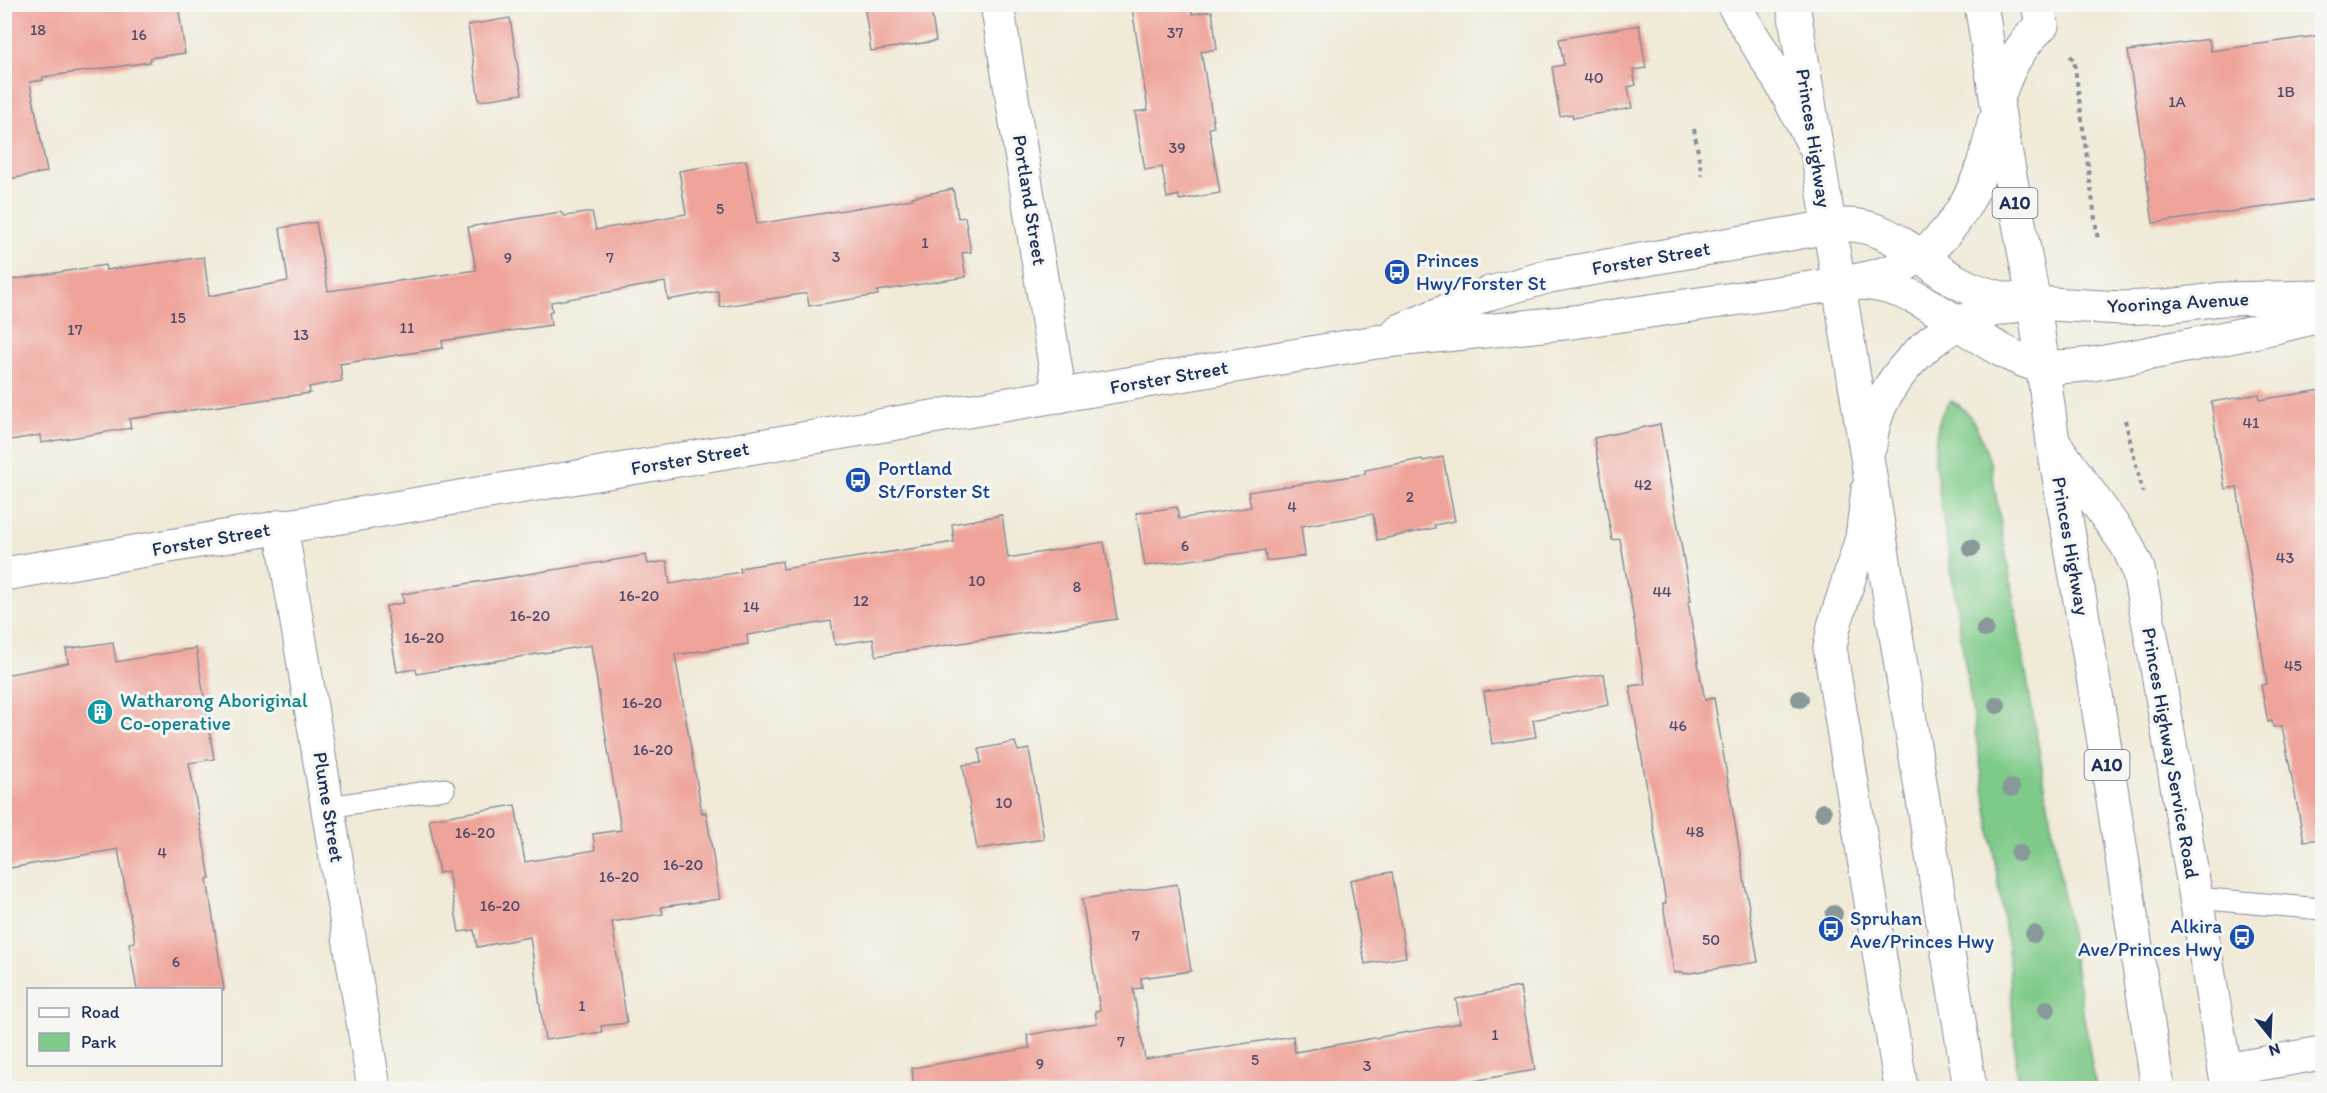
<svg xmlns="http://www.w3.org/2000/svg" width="2327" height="1093" font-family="Itim,sans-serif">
<rect width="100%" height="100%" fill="#f6f6f2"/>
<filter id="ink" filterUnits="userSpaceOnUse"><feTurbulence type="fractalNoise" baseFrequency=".0167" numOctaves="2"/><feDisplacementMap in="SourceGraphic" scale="12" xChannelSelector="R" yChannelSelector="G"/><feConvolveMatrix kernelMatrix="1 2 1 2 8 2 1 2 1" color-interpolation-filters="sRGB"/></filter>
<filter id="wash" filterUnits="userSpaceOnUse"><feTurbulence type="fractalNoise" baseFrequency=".008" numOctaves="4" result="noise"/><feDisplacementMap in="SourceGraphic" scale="24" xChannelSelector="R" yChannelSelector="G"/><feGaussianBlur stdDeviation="1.35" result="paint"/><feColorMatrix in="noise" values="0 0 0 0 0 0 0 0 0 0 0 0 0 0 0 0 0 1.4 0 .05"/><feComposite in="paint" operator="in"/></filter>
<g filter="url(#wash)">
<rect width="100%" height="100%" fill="#f0ead7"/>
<!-- green -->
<path fill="#7eca88" stroke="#4c7c73" stroke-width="1.5" d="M1951 401C1974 410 1984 444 1991 466L2096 1088H2018L2008 948 1935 464C1935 443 1935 416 1951 401Z"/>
<g id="blocks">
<!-- building -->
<g fill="#efa399">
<polygon points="4,4 178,4 185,53 150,58 150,62 43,77 43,80 30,82 47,172 4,180"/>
<polygon points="864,4 930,4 936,41 871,51"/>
<polygon points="1153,4 1191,4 1192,14 1212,11 1217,49 1201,52 1214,127 1209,128 1220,193 1179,200 1179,195 1167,198 1162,167 1145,170 1135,112 1148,110 1132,8"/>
<polygon points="510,18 522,94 479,101 468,25"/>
<polygon points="1639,25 1646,68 1633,70 1636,85 1628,87 1632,108 1573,118 1572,114 1560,116 1552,67 1564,65 1559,39"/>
<polygon points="2322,35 2322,199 2153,223 2128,51 2209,39 2211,51"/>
<polygon points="746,160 757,224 913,199 912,197 953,189 958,218 965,217 971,252 962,253 966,277 877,291 878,295 809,306 807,293 720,307 718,291 668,300 665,282 551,302 552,311 549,312 551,325 442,341 443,348 340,364 342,381 309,387 310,393 129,419 131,428 41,443 40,435 4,441 4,281 105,265 106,270 204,257 209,296 288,281 280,228 316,222 328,291 476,270 468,227 560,212 565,216 592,212 596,230 686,214 679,171"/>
<polygon points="2322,390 2322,839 2304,841 2282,726 2273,727 2272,721 2268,722 2261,685 2267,684 2237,487 2225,489 2211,402 2259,394 2260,400"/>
<polygon points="1660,424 1691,601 1688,602 1700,675 1705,700 1714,698 1758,962 1683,974 1683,972 1674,973 1663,904 1666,903 1630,686 1645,684 1620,539 1612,540 1594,438"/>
<polygon points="1443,457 1455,521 1434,525 1435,528 1377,540 1373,514 1301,526 1305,556 1266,561 1265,550 1145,566 1136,513 1177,507 1179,519 1251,507 1248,492 1365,474 1365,470 1422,459 1423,461"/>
<polygon points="1002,515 1008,558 1104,542 1117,619 876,656 873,639 835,645 831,621 747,635 748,644 675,655 702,813 706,812 720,899 661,907 663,914 612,922 627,1023 601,1026 602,1032 545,1040 530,937 477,947 474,930 459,932 448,871 439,873 429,819 515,805 525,862 595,850 593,834 621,830 591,645 417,674 416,669 397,672 386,606 404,603 402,594 646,555 648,564 667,561 670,584 741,572 740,568 782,561 783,569 954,542 952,524"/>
<polygon points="113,642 116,662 196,648 214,759 189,763 210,878 207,879 224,990 137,990 129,943 135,942 118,849 4,869 4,675 68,663 66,649"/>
<polygon points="1604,674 1609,705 1533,720 1536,737 1492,744 1484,692"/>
<polygon points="1015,742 1018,751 1029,749 1044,839 977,849 963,765 981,763 979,749"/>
<polygon points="1392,872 1406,957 1365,964 1350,880"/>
<polygon points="1177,884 1191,971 1141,978 1142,988 1133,989 1145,1059 1293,1036 1295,1052 1460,1023 1456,999 1520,987 1535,1070 1428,1089 914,1089 912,1068 1030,1048 1027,1035 1097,1023 1095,1011 1100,1010 1082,899"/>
</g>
</g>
</g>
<g filter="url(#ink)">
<use href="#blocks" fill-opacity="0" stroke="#868c9a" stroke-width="1.5"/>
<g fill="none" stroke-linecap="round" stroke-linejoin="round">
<!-- lane casing -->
<g stroke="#868c9a" stroke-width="23">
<g id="lane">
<polyline points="329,807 444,789"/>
<polyline points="2195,898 2322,909"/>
</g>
</g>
<!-- street casing -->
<g stroke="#868c9a" stroke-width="35">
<g id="street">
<polyline points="997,4 1060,396"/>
<polyline points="1733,4 1784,88 1813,143"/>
<path d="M1997 103C2005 72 2019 46 2042 25L2038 4"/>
<polyline points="2034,303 2121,308 2167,306 2221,299 2322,297"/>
<path d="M2044 367C2088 368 2131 357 2175 348 2224 338 2274 329 2322 315"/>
<polyline points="2053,442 2127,545 2138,569 2156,661 2228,1088"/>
<polyline points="1868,489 1862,538 1834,626 1830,648 1901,1088"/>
<polyline points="281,526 374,1088"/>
<polyline points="2225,1070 2322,1053"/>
</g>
</g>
<!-- secondary casing -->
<g stroke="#868c9a" stroke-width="35">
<g id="secondary">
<polyline points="1399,331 1490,293 1550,276 1829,227"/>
<polyline points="4,574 1376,342 1573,322 1839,284"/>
</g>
</g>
<!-- highway casing -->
<g stroke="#868c9a" stroke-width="35">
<g id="highway">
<polyline points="1793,4 1970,1088"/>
<polyline points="1981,4 2000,122 2034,303 2053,442 2102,730 2158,1088"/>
<path d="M1829 227C1881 215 1914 256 1954 280 1975 292 1996 298 2020 301"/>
<path d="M1859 283C1931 285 1977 352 2044 367"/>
<path d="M1839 284C1858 280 1878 277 1896 269 1956 243 1983 181 1994 122"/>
<path d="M1870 446C1874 388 1926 334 1980 314 1997 308 2016 306 2034 303"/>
</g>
</g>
<!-- path -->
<g stroke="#868c9a" stroke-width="4" stroke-dasharray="4.5 4.5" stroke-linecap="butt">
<polyline points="2070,56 2074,60 2098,241"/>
<polyline points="1694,129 1702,176"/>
<polyline points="2125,420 2143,493"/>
</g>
<!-- lane -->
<use href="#lane" stroke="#fff" stroke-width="21"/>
<!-- street -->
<use href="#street" stroke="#fff" stroke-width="33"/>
<!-- secondary -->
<use href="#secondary" stroke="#fff" stroke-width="33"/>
<!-- highway -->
<use href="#highway" stroke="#fff" stroke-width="33"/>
</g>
<!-- trees -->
<g fill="#89999a">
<circle cx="1971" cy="548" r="9"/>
<circle cx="1985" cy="629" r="9"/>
<circle cx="1800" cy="699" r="9"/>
<circle cx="1997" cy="705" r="9"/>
<circle cx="2011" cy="788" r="9"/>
<circle cx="1823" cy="812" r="9"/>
<circle cx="2019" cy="853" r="9"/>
<circle cx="1834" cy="914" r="9"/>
<circle cx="2034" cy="934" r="9"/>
<circle cx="2047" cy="1009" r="9"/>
</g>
</g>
<!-- icons -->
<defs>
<g id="bus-disc" transform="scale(1.35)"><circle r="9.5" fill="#1a4fb4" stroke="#f6f6f2"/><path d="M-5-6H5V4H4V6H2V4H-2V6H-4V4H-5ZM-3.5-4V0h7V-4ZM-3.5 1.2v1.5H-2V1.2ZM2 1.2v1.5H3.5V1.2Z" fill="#fff"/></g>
<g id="building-disc" transform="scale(1.35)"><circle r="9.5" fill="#0f9aa8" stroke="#f6f6f2"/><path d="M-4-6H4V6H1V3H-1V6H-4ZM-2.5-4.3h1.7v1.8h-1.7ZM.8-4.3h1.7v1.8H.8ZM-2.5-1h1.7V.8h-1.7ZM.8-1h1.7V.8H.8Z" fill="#fff"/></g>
</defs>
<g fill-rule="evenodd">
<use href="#bus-disc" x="1397" y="272"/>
<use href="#bus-disc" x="858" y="480"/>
<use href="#building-disc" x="100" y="712"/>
<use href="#bus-disc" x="1831" y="929"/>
<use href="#bus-disc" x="2242" y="937"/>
</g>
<g text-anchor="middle" stroke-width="6" stroke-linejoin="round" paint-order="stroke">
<!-- number labels -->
<g font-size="16" fill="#504c6d">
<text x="38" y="35">18</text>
<text x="1175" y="38">37</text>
<text x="139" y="40">16</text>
<text x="1594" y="83">40</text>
<text x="2286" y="97">1B</text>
<text x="2177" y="107">1A</text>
<text x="1177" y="153">39</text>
<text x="720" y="214">5</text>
<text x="925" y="248">1</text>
<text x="836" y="262">3</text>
<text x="508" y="263">9</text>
<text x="610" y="263">7</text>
<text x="178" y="323">15</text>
<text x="407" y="333">11</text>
<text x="75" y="335">17</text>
<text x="301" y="340">13</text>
<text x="2251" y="428">41</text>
<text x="1643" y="490">42</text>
<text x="1410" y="502">2</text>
<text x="1292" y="512">4</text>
<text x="1185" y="551">6</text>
<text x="2285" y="563">43</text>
<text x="977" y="586">10</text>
<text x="1077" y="592">8</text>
<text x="1662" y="597">44</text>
<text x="639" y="601">16-20</text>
<text x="861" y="606">12</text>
<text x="751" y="612">14</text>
<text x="530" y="621">16-20</text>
<text x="424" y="643">16-20</text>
<text x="2293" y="671">45</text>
<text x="642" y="708">16-20</text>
<text x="1678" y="731">46</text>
<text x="653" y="755">16-20</text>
<text x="1004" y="808">10</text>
<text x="1695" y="837">48</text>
<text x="475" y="838">16-20</text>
<text x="162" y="858">4</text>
<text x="683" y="870">16-20</text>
<text x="619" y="882">16-20</text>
<text x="500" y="911">16-20</text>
<text x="1136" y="941">7</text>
<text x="1711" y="945">50</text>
<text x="176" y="967">6</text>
<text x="582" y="1011">1</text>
<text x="1495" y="1040">1</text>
<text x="1121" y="1047">7</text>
<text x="1255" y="1065">5</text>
<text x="1040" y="1069">9</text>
<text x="1367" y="1071">3</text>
</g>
<!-- shield labels -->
<g fill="#f6f6f2" stroke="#5d6b8a" stroke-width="1.5">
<rect x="1992.5" y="188" width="45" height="30" rx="4.5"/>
<rect x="2084.5" y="750" width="45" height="30" rx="4.5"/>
</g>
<g font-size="18" font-weight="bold" fill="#1b2f5e">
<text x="2015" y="209">A10</text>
<text x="2107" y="771">A10</text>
</g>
<!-- street labels -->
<g font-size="20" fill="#1b2f5e" stroke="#f6f6f2">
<text transform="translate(1814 138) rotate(81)" y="7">Princes Highway</text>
<text transform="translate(1030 200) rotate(81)" y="7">Portland Street</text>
<text transform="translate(1651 258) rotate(-10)" y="7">Forster Street</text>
<text transform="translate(2178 302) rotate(-3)" y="7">Yooringa Avenue</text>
<text transform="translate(1169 377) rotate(-10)" y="7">Forster Street</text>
<text transform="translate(690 458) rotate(-10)" y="7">Forster Street</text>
<text transform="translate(211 539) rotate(-10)" y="7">Forster Street</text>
<text transform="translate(2071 546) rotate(80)" y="7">Princes Highway</text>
<text transform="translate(2171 753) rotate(80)" y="7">Princes Highway Service Road</text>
<text transform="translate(329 807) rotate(81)" y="7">Plume Street</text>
</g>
<!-- transit labels -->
<g font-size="20" fill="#164399" stroke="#f6f6f2" text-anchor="start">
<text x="1416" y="267">Princes<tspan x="1416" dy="23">Hwy/Forster St</tspan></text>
<text x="878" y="475">Portland<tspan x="878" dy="23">St/Forster St</tspan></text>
<text x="1850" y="925">Spruhan<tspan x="1850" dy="23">Ave/Princes Hwy</tspan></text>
<text x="2222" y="933" text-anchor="end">Alkira<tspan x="2222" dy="23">Ave/Princes Hwy</tspan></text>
</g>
<!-- culture labels -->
<g font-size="20" fill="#0d838f" stroke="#f6f6f2" text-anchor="start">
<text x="120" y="707">Watharong Aboriginal<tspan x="120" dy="23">Co-operative</tspan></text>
</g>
</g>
<!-- margin -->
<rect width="2327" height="1093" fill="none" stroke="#f6f6f2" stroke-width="24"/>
<!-- legend -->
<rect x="27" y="988" width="195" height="78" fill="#f6f6f2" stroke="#9ea6b7" stroke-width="1.5"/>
<rect x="39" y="1008" width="30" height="9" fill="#ffffff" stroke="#9ea6b7" stroke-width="1.5"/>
<text x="81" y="1018" font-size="18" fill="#1b2f5e">Road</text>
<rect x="39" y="1033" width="30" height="18" fill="#7eca88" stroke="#9ea6b7" stroke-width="1.5"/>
<text x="81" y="1048" font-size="18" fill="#1b2f5e">Park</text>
<!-- north arrow -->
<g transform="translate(2270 1036) rotate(162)" stroke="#f6f6f2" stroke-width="4.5" paint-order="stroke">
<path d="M0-4.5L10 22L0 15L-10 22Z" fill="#1b2f5e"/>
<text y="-9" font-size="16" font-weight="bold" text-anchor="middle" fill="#1b2f5e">N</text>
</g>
</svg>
